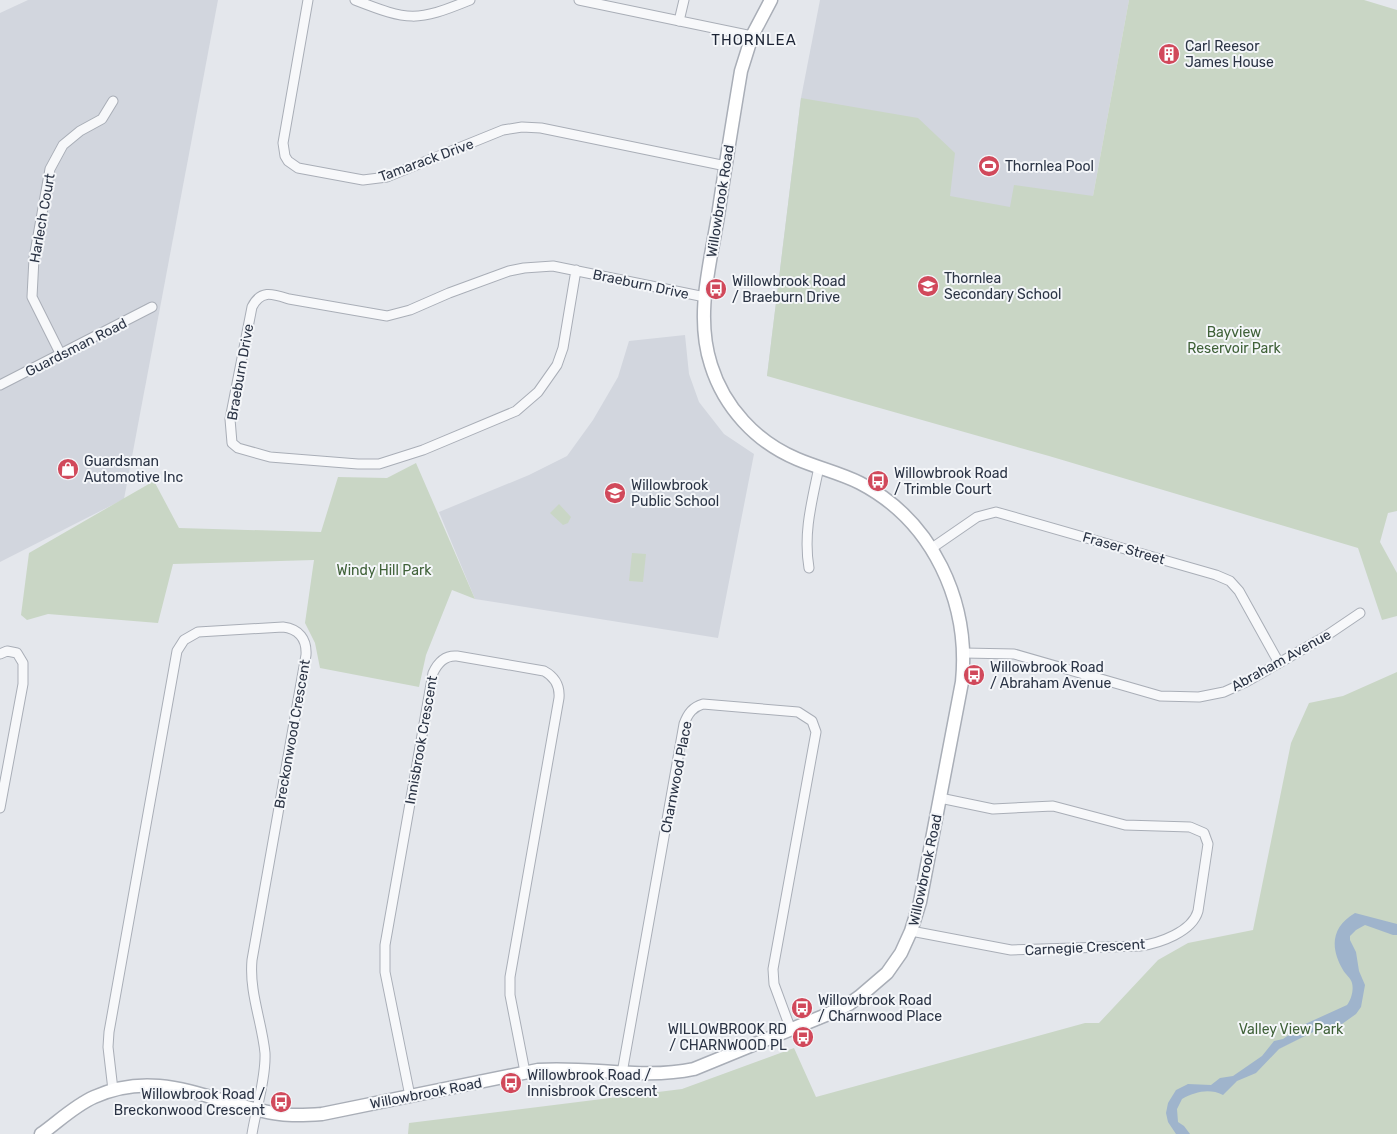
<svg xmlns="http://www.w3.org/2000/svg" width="1397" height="1134" font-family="Rubik,sans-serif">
<rect width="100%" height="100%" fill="#e4e7ec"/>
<!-- built -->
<g fill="#d2d6de">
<polygon points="28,0 218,0 124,499 0,562 0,13"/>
<polygon points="820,0 1129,0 1093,196 767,376 801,98"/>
<polygon points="685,335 689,374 699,402 724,434 754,454 718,638 475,599 439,512 529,475 567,456 593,420 618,377 629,341"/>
</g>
<!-- green -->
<g fill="#c9d6c5">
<polygon points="1129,0 1364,0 1397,10 1397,511 1388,513 1380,542 1397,573 1397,616 1382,620 1358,548 1049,456 767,376 801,98 918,118 955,153 950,196 1010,207 1014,185 1093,196"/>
<polygon points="416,463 475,599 452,590 426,655 419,687 320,668 315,643 305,623 314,560 173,564 158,623 48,614 27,620 21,615 29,553 154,481 179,528 321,532 338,477 387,478"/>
<polygon points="559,504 571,517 568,523 563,525 550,513"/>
<polygon points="632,553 646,554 643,582 629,581"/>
<polygon points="1397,672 1397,1134 408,1134 409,1123 682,1089 794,1048 816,1097 1085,1023 1099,1023 1158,960 1188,943 1253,930 1291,743 1309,703 1343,696"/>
</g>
<!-- water -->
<path fill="#9fb4cc" d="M1355 913 1397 924V935H1393L1365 925 1356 930 1350 936V940L1356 952 1359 971 1365 985 1361 1007 1356 1014 1342 1024 1317 1030 1279 1049 1256 1073 1237 1081 1223 1095C1209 1088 1195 1092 1182 1099L1177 1109 1178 1122 1184 1126 1190 1134H1176L1168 1122 1166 1113 1168 1103 1176 1090 1188 1084 1211 1085 1220 1078 1233 1076 1262 1056 1274 1041 1283 1039 1303 1025 1347 1005C1351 1000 1354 990 1352 983 1351 978 1345 974 1343 970 1330 948 1331 927 1355 913Z"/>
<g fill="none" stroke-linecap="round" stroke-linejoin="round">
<!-- street casing -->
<g stroke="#a9aeb7" stroke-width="11">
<g id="street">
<polyline points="308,0 283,143 285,156 288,161 298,168 363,180 387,177 503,130 522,127 541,128 726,166"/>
<path d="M355 0C409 21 416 22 470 0"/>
<polyline points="579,0 752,36"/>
<polyline points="679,21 684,0"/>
<path d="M576 270 563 348 557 365 538 392 516 411 423 450 379 464H358L270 457 238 448 232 443 230 419 252 307C261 289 273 294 289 299L387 316 410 310 449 293 509 271 524 268 553 266 705 297"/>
<polyline points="61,355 32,297 34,258 50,169 63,145 80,131 102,119 113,101"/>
<polyline points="0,385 152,307"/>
<polyline points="932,548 977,517 996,512 1216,575 1230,581 1239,591 1279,663"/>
<path d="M809 568C803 533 812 501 819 467"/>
<polyline points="964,653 1014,654 1160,696 1199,697 1224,692 1246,682 1326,636 1360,613"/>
<polyline points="0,654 7,651 17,653 23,663 23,684 0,808"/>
<path d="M911 931 1011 950 1140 946C1160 943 1192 932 1198 911L1208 844 1204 833 1190 827 1125 825 1053 806 993 809 940 798"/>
<path d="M622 1073 684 724C688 713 693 707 703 704L798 712 812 721 816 732 773 969 774 984 791 1030"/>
<path d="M113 1090 108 1047 109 1032 177 651 184 640 198 632 283 627C299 629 307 639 306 655L252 960C249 992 262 1022 265 1053 266 1078 256 1109 252 1134"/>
<path d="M410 1096 385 972V945L433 673C438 662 445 655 457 656L544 671C555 677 560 686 559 698L510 977V995L525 1072"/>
</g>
</g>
<!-- secondary casing -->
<g stroke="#a9aeb7" stroke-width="15">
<path id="secondary" d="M41 1134C58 1122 74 1106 94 1097 162 1066 215 1106 280 1114 294 1116 308 1115 322 1114L538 1070C590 1066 642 1080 694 1069L826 1015 849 1004 859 997 887 973 901 953 911 931 920 902 962 682C970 602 933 521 860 483 840 473 818 468 797 459 756 442 724 407 711 365 695 316 710 265 718 216 725 168 733 119 741 71L752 36 771 0"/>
</g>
<!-- street -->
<use href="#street" stroke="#f7f8fa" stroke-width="9"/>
<!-- secondary -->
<use href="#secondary" stroke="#fff" stroke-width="12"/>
</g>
<!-- icons -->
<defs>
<g id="building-disc" transform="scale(1.125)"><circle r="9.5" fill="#d1495b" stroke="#f4f6f9"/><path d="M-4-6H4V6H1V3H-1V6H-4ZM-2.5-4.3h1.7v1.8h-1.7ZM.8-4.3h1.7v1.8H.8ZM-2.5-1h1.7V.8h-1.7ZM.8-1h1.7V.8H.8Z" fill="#fff"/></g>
<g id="stadium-disc" transform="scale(1.125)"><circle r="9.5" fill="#d1495b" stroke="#f4f6f9"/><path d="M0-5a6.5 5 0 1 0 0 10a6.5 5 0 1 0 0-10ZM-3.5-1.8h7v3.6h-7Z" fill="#fff"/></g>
<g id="school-disc" transform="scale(1.125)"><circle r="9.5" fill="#d1495b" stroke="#f4f6f9"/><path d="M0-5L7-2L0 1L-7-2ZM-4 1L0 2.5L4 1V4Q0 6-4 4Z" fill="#fff"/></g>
<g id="bus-disc" transform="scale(1.125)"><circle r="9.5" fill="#d1495b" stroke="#f4f6f9"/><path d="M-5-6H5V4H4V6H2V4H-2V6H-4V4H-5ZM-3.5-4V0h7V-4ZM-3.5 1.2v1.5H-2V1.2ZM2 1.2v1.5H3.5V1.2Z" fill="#fff"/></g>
<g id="shop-disc" transform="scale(1.125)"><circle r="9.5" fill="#d1495b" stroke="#f4f6f9"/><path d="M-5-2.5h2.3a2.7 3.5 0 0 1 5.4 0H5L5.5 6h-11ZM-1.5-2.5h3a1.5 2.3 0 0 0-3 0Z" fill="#fff"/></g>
</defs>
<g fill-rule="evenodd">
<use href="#building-disc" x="1169" y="54"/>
<use href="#stadium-disc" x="989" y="166"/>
<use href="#school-disc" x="928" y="286"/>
<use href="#bus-disc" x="716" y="289"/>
<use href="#shop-disc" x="68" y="469"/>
<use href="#bus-disc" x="878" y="481"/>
<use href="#school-disc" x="615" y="493"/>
<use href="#bus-disc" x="974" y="675"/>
<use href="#bus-disc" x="802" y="1008"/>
<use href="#bus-disc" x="803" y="1037"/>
<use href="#bus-disc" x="511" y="1083"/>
<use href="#bus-disc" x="281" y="1102"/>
</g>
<g text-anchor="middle" stroke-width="4" stroke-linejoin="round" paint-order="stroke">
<!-- poi labels -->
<g font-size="14" fill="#2b3445" stroke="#f4f6f9" text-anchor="start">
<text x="1185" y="51">Carl Reesor<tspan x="1185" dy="16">James House</tspan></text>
<text x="1005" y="171">Thornlea Pool</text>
<text x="944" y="283">Thornlea<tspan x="944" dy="16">Secondary School</tspan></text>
<text x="732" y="286">Willowbrook Road<tspan x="732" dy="16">/ Braeburn Drive</tspan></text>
<text x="84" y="466">Guardsman<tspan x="84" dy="16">Automotive Inc</tspan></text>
<text x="894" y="478">Willowbrook Road<tspan x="894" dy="16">/ Trimble Court</tspan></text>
<text x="631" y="490">Willowbrook<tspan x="631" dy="16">Public School</tspan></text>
<text x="990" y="672">Willowbrook Road<tspan x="990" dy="16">/ Abraham Avenue</tspan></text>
<text x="818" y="1005">Willowbrook Road<tspan x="818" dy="16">/ Charnwood Place</tspan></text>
<text x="787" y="1034" text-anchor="end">WILLOWBROOK RD<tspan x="787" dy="16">/ CHARNWOOD PL</tspan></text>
<text x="527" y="1080">Willowbrook Road /<tspan x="527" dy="16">Innisbrook Crescent</tspan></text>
<text x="265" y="1099" text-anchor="end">Willowbrook Road /<tspan x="265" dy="16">Breckonwood Crescent</tspan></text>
</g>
<!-- street labels -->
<g font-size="14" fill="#2b3445" stroke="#f4f6f9">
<text transform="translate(426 160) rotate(-20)" y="5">Tamarack Drive</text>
<text transform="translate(720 201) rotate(-81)" y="5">Willowbrook Road</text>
<text transform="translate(42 218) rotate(-80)" y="5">Harlech Court</text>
<text transform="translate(641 284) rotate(12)" y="5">Braeburn Drive</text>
<text transform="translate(76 347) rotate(-27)" y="5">Guardsman Road</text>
<text transform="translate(240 372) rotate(-80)" y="5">Braeburn Drive</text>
<text transform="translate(1124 548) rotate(16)" y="5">Fraser Street</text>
<text transform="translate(1281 660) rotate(-29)" y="5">Abraham Avenue</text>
<text transform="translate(292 734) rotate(-80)" y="5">Breckonwood Crescent</text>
<text transform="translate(421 740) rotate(-80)" y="5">Innisbrook Crescent</text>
<text transform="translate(676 777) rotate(-79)" y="5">Charnwood Place</text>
<text transform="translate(925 870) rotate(-78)" y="5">Willowbrook Road</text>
<text transform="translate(1085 947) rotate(-3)" y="5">Carnegie Crescent</text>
<text transform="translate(426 1093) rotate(-11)" y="5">Willowbrook Road</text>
</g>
<!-- park labels -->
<g font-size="14" fill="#3f6138" stroke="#f4f6f9">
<text x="1234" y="337">Bayview<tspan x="1234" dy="16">Reservoir Park</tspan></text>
<text x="384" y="575">Windy Hill Park</text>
<text x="1291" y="1034">Valley View Park</text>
</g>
<!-- neighbourhood labels -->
<g font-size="15" letter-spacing="1" fill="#1d2536" stroke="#f4f6f9">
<text x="754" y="45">THORNLEA</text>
</g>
</g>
</svg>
